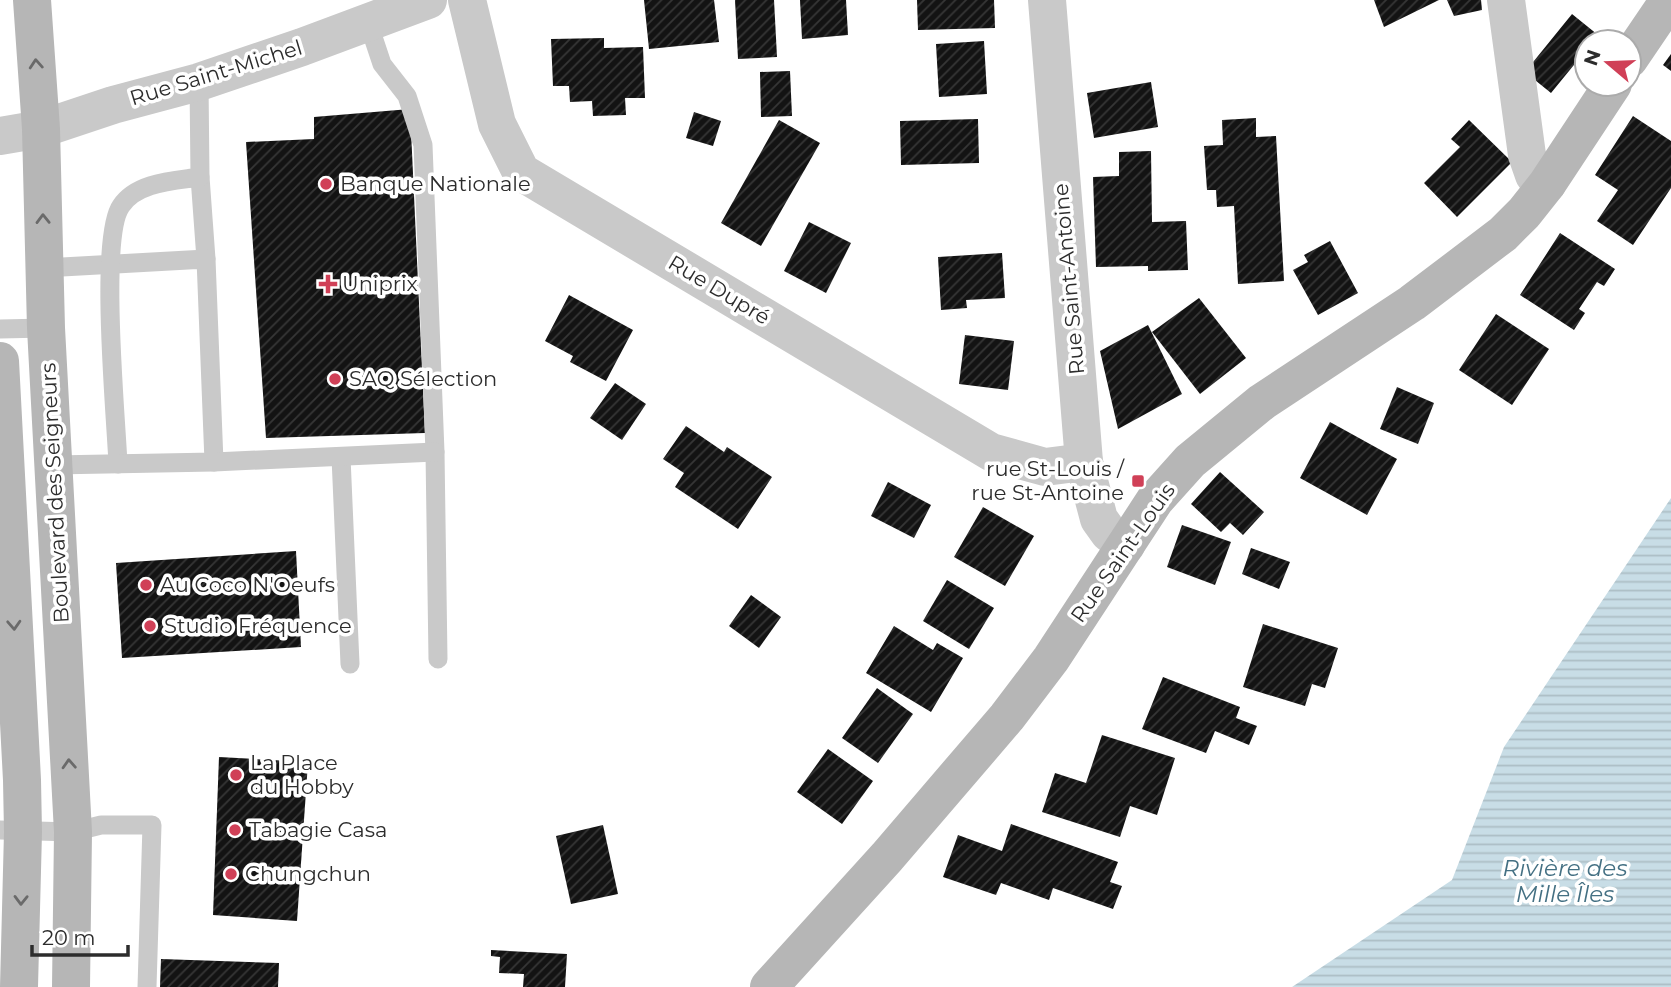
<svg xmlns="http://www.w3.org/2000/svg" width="1671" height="987" font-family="Montserrat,sans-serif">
<defs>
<pattern id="water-rules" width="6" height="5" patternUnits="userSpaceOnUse" patternTransform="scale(1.75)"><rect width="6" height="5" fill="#c8dde6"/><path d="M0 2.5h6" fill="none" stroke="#acbec5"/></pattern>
<pattern id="building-hatch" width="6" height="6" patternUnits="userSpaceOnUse" patternTransform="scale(1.75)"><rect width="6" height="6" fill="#131313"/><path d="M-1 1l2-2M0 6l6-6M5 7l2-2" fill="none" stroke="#363636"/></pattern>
</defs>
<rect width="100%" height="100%" fill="#fff"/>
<!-- water -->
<polygon fill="url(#water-rules)" points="1671,498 1671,987 1292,987 1452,880 1504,747"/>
<!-- building -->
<g fill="url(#building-hatch)">
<polygon points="644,0 714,0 719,42 649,49"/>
<polygon points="735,0 774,0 777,57 738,59"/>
<polygon points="800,0 846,0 848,35 802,39"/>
<polygon points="917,0 994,0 995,28 918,30"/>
<polygon points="1374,0 1439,0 1384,27"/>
<polygon points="1447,0 1481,0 1482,10 1454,16"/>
<polygon points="1572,14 1598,35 1593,42 1587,42 1587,49 1551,93 1525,72"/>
<polygon points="604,38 604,48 643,47 645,98 625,98 626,115 593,116 592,101 570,102 569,86 553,86 551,39"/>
<polygon points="984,41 987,94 939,97 936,44"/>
<polygon points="1671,54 1671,71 1663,65"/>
<polygon points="790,71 792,116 761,117 760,72"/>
<polygon points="1151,82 1158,127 1094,138 1087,93"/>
<polygon points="410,109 425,433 266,438 246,142 314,139 314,117"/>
<polygon points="694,112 721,121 713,146 686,138"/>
<polygon points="1633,116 1671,141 1671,188 1633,245 1597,221 1618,190 1595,175"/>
<polygon points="1256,118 1256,137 1276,136 1284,281 1238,284 1234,206 1217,207 1216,190 1207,190 1204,146 1223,145 1222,120"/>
<polygon points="978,119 979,163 901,165 900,121"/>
<polygon points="779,120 820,143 761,246 721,223"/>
<polygon points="1469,120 1512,162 1457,217 1424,183 1460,147 1451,139"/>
<polygon points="1151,151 1152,222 1186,221 1188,270 1148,271 1148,266 1096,267 1093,177 1119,176 1119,152"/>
<polygon points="809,222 851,243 826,293 784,271"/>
<polygon points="1560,233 1615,269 1604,286 1597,282 1579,309 1585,313 1574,330 1520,295"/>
<polygon points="1330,241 1358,293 1318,315 1293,270 1308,262 1304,255"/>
<polygon points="1002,253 1005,298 966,300 967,308 941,310 938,257"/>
<polygon points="569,295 633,330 606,381 570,362 573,356 545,341"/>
<polygon points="1199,298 1246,358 1200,394 1152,332"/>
<polygon points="1496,314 1549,349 1512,405 1459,370"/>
<polygon points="1148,325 1182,394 1118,429 1100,351"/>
<polygon points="965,335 1014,341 1008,390 959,384"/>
<polygon points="615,383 646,404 622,440 590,418"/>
<polygon points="1397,387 1434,403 1418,444 1380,429"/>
<polygon points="1330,422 1397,459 1367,515 1300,478"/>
<polygon points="686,426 724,452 727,447 772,477 738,529 675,487 684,473 663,459"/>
<polygon points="1220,472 1264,512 1243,535 1230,523 1221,532 1191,504"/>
<polygon points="888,482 931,505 914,538 871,516"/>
<polygon points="983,507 1034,536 1005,586 954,557"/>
<polygon points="1182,525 1231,542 1215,585 1167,567"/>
<polygon points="1251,548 1290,562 1279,589 1242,574"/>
<polygon points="296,551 301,647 122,658 116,563"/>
<polygon points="947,580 994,608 969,649 923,621"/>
<polygon points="751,595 781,617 759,648 729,626"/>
<polygon points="1263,624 1338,648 1325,688 1312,684 1305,706 1243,687"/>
<polygon points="894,626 933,650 937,643 963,658 931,712 866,673"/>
<polygon points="1163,677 1240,707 1236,718 1257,726 1249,745 1215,731 1206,753 1142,729"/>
<polygon points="877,688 913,714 878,763 842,738"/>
<polygon points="1102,735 1175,758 1157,815 1130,806 1120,837 1042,812 1055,773 1086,783"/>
<polygon points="828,749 873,781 842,824 797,792"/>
<polygon points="219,757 308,762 297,921 213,915"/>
<polygon points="1011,824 1118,862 1110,882 1122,886 1113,909 1053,888 1049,900 1001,883 996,895 943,877 958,835 1002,851"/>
<polygon points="603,825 618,894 571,904 556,836"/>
<polygon points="491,950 567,954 565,987 523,987 524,974 499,973 500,957 491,956"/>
<polygon points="161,959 279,963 278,987 160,987"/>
</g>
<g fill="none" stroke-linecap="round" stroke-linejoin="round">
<!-- lane -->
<g stroke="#c9c9c9" stroke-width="19">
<polyline points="368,22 382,64 407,96 423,145 435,452 438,659"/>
<polyline points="200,177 206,259"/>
<polyline points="44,268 206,259 214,462"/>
<polyline points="0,329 46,328"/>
<polyline points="341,457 350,664"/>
<path d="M118 464C116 417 99 237 121 206 137 182 174 181 200 177L199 82"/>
<polyline points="53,465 214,462 435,452"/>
<polyline points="0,830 73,832 101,825 152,825 147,987"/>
</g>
<!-- street -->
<g stroke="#c9c9c9" stroke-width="38">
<polyline points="467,0 497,124 521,172 991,452 1045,467 1084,462"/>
<polyline points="1047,0 1084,462 1099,519 1109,533 1126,545"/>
<polyline points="1506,0 1527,155 1534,175 1547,184"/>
<polyline points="0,136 41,129 113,105 199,82 302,47 428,0"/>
</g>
<!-- secondary -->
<g stroke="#b6b6b6" stroke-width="38">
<polyline points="32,0 41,129 46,328 73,832 71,987"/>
<polyline points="1629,59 1669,0"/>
<polyline points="0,361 22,780 23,832 19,987"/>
<polyline points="769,987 887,857 1007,717 1051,659 1155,500 1190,461 1262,402 1412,303 1503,234 1524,213 1547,184 1613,84"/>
</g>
</g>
<!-- one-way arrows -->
<defs><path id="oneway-chevron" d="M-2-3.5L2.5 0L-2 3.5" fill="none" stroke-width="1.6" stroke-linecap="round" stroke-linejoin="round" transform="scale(1.75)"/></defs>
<g stroke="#6a6a6a">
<use href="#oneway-chevron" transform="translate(36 64) rotate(-94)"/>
<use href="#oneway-chevron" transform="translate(43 219) rotate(-91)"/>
<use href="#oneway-chevron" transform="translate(14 625) rotate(87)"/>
<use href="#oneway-chevron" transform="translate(69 764) rotate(-93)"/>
<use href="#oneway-chevron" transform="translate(21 900) rotate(91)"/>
</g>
<!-- markers -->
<g fill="#d04057" stroke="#fff" stroke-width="2.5">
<circle cx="326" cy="184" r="7"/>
<path d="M324.5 273.5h7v7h7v7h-7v7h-7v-7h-7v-7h7z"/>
<circle cx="335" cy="379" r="7"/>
<rect x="1131" y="474" width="14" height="14" rx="3.5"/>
<circle cx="146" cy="585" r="7"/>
<circle cx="150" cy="626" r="7"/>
<circle cx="236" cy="775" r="7"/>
<circle cx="235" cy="830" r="7"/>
<circle cx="231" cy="874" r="7"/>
</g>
<g text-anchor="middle" stroke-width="7" stroke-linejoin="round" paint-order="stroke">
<!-- street labels -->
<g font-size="21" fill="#2c2c2c" stroke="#fff">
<text transform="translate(216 73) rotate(-17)" y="7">Rue Saint-Michel</text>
<text transform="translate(1069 279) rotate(-95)" y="7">Rue Saint-Antoine</text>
<text transform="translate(719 290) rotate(31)" y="7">Rue Dupré</text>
<text transform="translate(55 493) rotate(-93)" y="7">Boulevard des Seigneurs</text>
<text transform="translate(1123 553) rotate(-55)" y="7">Rue Saint-Louis</text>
</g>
<!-- poi labels -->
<g font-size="21" fill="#2c2c2c" stroke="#fff" text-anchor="start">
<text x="340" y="191">Banque Nationale</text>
<text x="342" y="291">Uniprix</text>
<text x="349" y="386">SAQ Sélection</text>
<text x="1124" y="476" text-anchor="end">rue St-Louis /<tspan x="1124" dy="24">rue St-Antoine</tspan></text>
<text x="160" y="592">Au Coco N'Oeufs</text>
<text x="164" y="633">Studio Fréquence</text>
<text x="250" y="770">La Place<tspan x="250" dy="24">du Hobby</tspan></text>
<text x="249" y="837">Tabagie Casa</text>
<text x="245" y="881">Chungchun</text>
</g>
<!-- water labels -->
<g font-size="23" font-style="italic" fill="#447083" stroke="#fff">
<text x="1565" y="876">Rivière des<tspan x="1565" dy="26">Mille Îles</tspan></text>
</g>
</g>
<!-- north arrow -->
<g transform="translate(1608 63) rotate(289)"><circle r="33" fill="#ffffff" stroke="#ababab" stroke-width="2"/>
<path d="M0-5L12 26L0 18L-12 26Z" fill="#d04057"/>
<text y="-10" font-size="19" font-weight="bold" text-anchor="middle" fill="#2c2c2c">N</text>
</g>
<!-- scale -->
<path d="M32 945v10h96v-10" fill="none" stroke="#2c2c2c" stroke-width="3.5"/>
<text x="42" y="945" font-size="21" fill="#2c2c2c" stroke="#ffffff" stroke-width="5" paint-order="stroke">20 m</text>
</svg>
